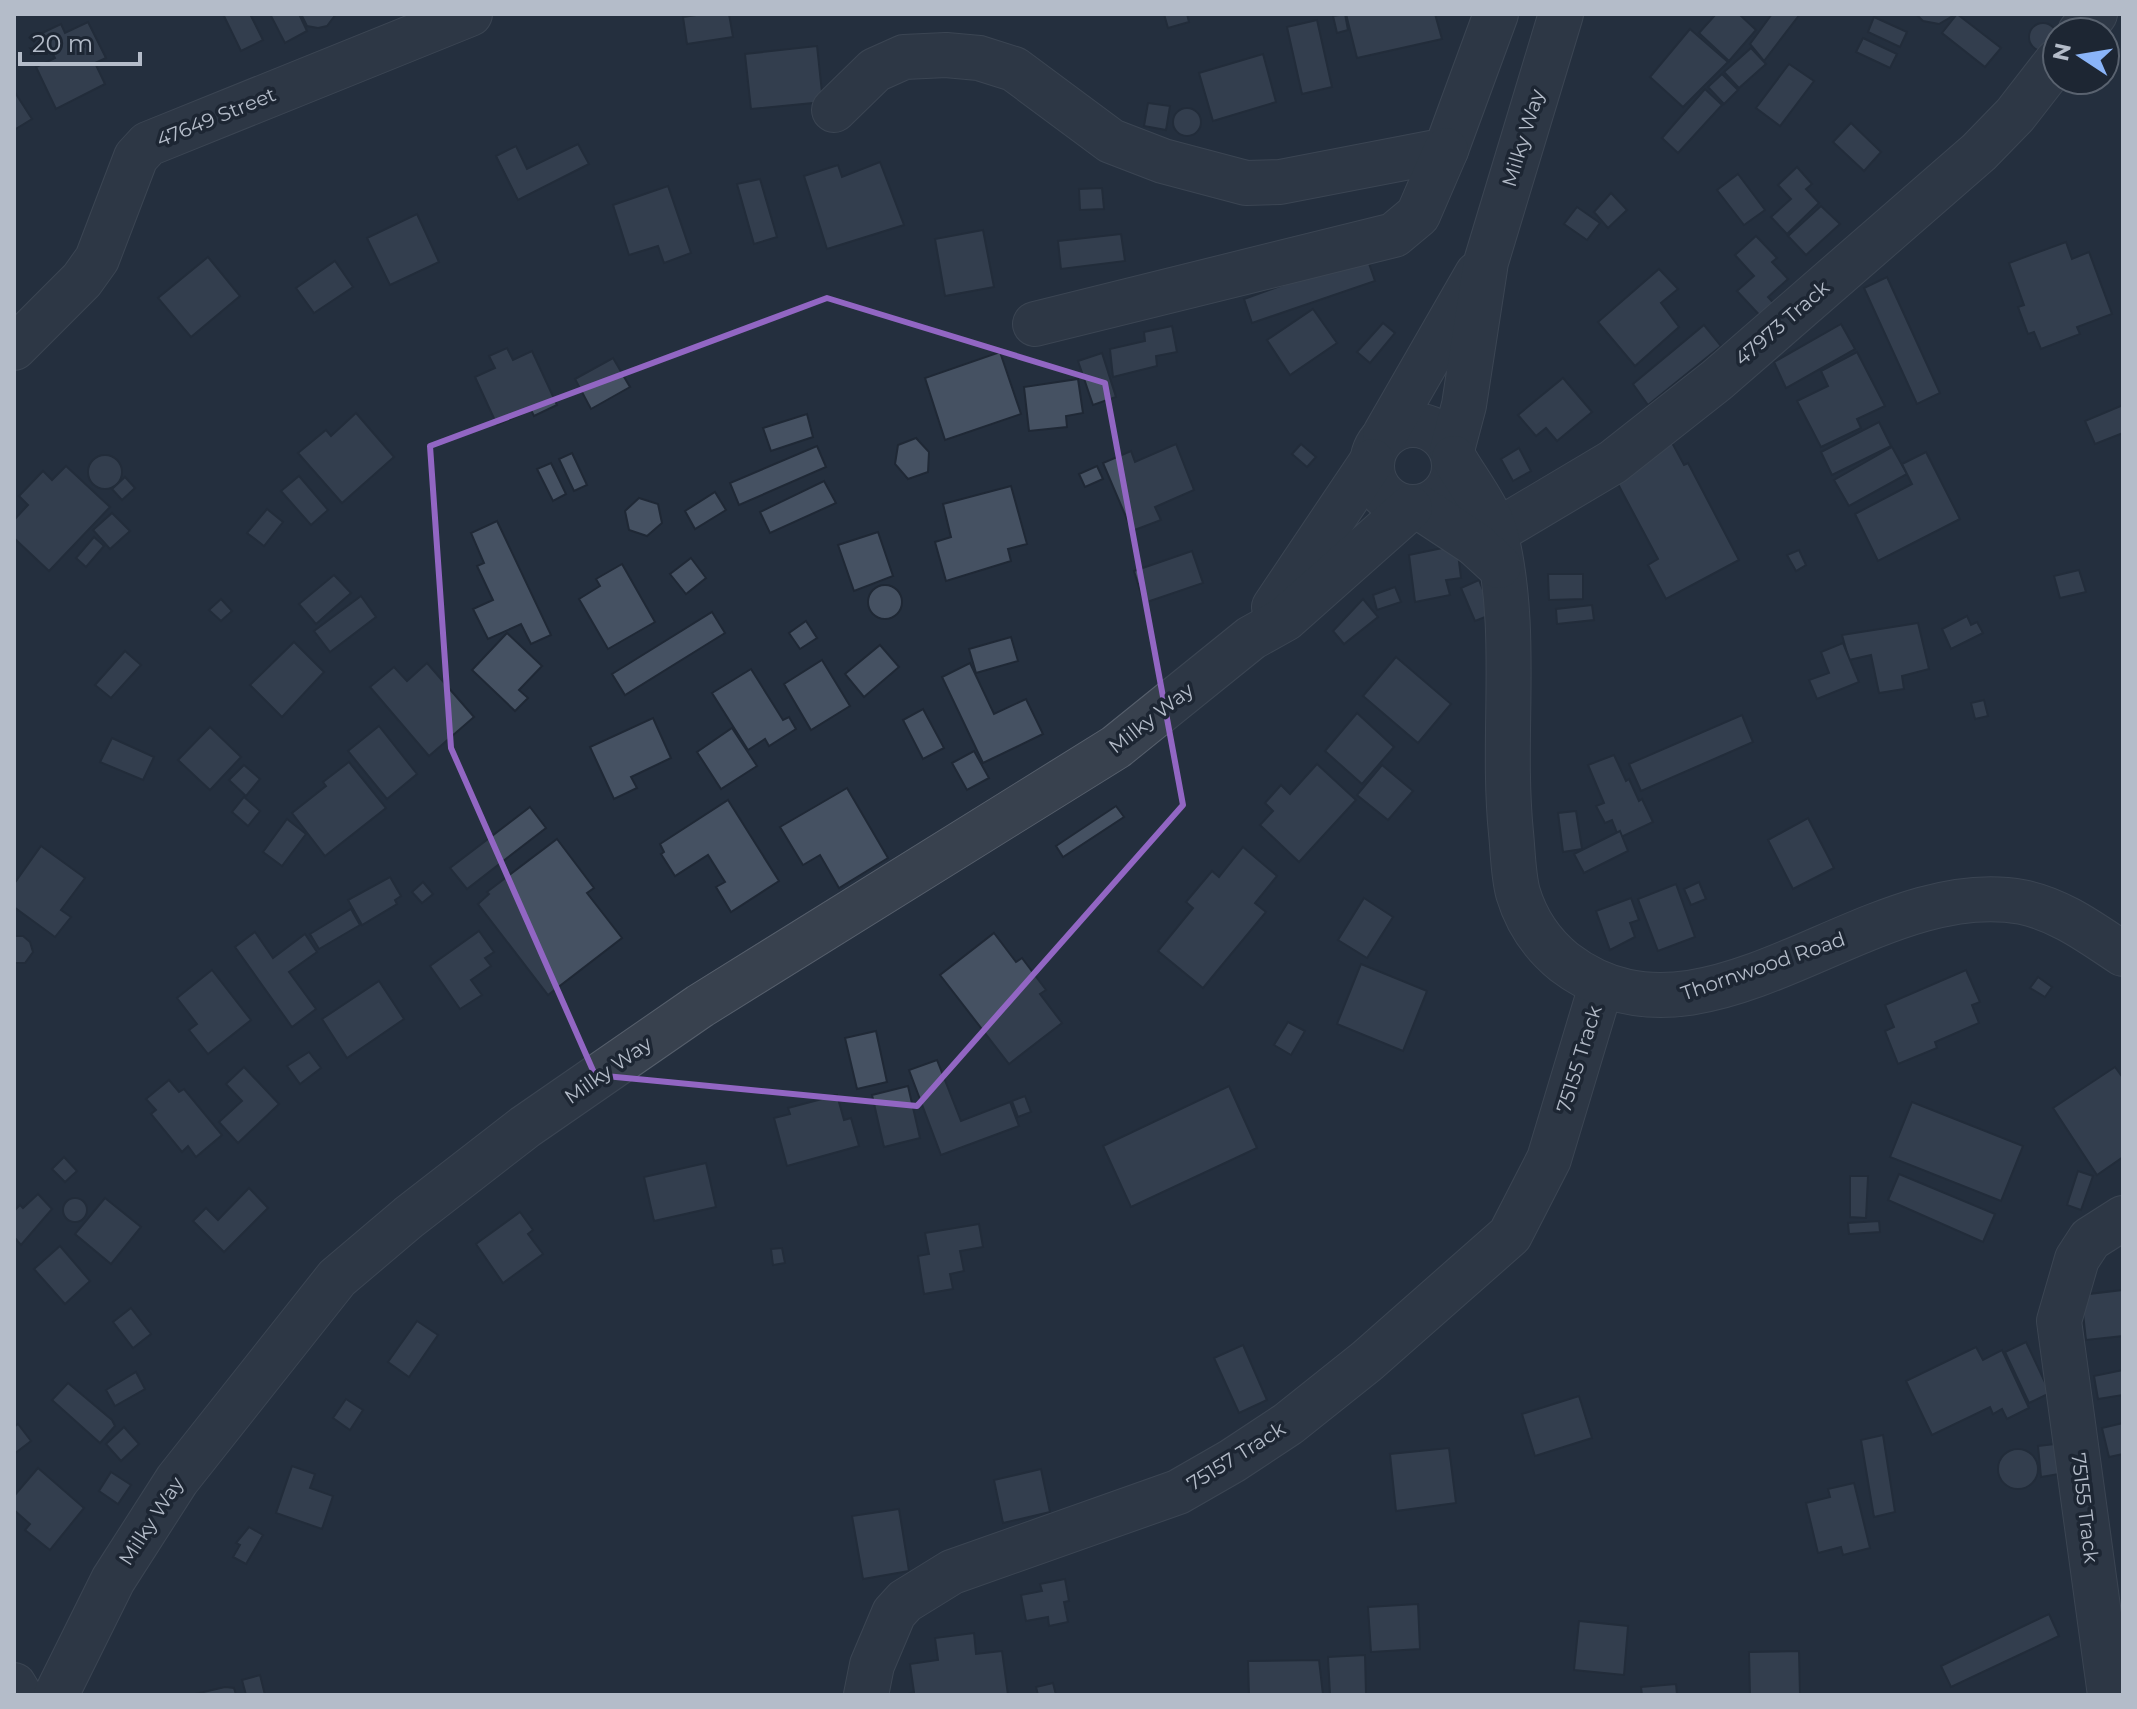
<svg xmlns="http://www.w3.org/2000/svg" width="2137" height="1709" font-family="Montserrat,sans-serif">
<rect width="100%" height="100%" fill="#242f3e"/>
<!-- building -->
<g fill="#455162" stroke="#1f2835" stroke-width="2">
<polygon points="223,14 250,14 263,40 241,51"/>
<polygon points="270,14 299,14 307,31 285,43"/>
<polygon points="336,14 327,26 318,28 307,26 301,14"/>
<polygon points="703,14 729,14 733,37 687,44 683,17"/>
<polygon points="1164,14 1187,14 1189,22 1168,28"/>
<polygon points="1345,14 1348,30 1337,33 1333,16"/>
<polygon points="1346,14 1435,14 1442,39 1357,58"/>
<polygon points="1716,14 1739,14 1756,30 1729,61 1699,33"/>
<polygon points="1772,14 1800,14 1764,61 1750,44"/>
<polygon points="1916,14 1956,14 1939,24 1923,21"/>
<polygon points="1957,14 2001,48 1985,67 1942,33"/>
<polygon points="1874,17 1907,32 1900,47 1868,32"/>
<polygon points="1317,20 1332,87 1302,94 1287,27"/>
<polygon points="88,22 106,58 95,63 105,84 56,109 36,67 55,58 42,33 61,24 65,33"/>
<circle cx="2043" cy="37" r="14"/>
<polygon points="1690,29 1728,62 1683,107 1650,77"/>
<polygon points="1863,38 1897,54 1890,68 1856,52"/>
<polygon points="817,46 823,102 751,109 745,54"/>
<polygon points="1751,48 1766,64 1739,88 1724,72"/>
<polygon points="1263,54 1276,102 1213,121 1199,73"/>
<polygon points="1789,64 1814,81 1780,126 1756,108"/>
<polygon points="1722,74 1738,90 1724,104 1708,87"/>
<polygon points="1705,89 1722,105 1678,153 1662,138"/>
<polygon points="14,91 32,119 14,130"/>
<polygon points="1148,103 1170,106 1166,130 1144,126"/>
<circle cx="1187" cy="122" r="14"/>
<polygon points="1851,123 1881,152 1864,171 1833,142"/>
<polygon points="578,144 589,164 518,200 496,156 516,146 527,169"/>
<polygon points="880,162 904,225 827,249 804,176 838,165 842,177"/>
<polygon points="1797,167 1812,184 1806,189 1819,203 1787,234 1771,217 1791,199 1778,185"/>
<polygon points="1738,174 1765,210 1744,225 1717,190"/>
<polygon points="760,179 777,237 754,244 737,184"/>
<polygon points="668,186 691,253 664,263 658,246 629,255 613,205"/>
<polygon points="1102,188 1104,209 1080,210 1079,189"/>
<polygon points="1611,193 1627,210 1608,228 1594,212"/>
<polygon points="1821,206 1840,224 1806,255 1788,236"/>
<polygon points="1577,207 1600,223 1587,240 1564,224"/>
<polygon points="417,214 439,262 390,285 367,238"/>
<polygon points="983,230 994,287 945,296 935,239"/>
<polygon points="1121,234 1125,261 1061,269 1058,241"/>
<polygon points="1756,236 1777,258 1772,262 1788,279 1768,297 1779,309 1765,321 1737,291 1754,276 1735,255"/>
<polygon points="2066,242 2072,259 2089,252 2112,314 2077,327 2080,334 2041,349 2034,332 2028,334 2018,307 2024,305 2009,263"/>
<polygon points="1366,255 1375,281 1252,323 1244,299"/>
<polygon points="208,257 240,296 191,337 158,298"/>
<polygon points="335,261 353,287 314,313 296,288"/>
<polygon points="1659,269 1678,289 1661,303 1679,327 1635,366 1598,322"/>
<polygon points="1887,277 1940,393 1917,404 1864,288"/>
<polygon points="1313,309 1337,343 1290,375 1267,340"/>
<polygon points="1383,323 1395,333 1370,363 1357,352"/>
<polygon points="1841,324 1855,349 1786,388 1774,362"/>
<polygon points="1704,325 1721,346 1648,405 1633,384"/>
<polygon points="1172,326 1177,352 1156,356 1157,366 1113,377 1110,349 1145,341 1144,332"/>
<polygon points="507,348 513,360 532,351 557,405 534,416 531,410 497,425 475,377 495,368 489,356"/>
<polygon points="1000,352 1021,414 945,440 925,378"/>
<polygon points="1857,352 1885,406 1857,419 1861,428 1821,447 1797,401 1828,386 1821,371"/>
<polygon points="1102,353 1116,397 1093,405 1078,361"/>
<polygon points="613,358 630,387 591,409 575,379"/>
<polygon points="1563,378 1592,412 1557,441 1546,428 1536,436 1518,415"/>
<polygon points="1078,379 1083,413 1066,416 1067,427 1029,431 1024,387"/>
<polygon points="2123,405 2123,433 2095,444 2085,421"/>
<polygon points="356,413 394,457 342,503 298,453 326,430 331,436"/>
<polygon points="807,414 813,437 771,451 763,428"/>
<polygon points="1879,422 1891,446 1832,475 1821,452"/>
<polygon points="916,438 929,452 928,472 908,479 895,464 898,445"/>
<polygon points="1670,439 1684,465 1688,463 1739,560 1666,599 1648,565 1658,559 1611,471"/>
<polygon points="1176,444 1194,490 1155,507 1161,520 1132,531 1103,463 1131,451 1135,462"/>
<polygon points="1301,444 1316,457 1307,467 1292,454"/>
<polygon points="817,446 826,467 739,505 730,483"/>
<polygon points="1892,447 1907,474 1849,506 1834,480"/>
<polygon points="1519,448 1531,471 1513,481 1501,459"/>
<polygon points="1926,452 1960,519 1878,561 1855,514 1912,484 1902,464"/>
<polygon points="572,453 587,485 574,491 559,459"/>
<circle cx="105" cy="472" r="17"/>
<polygon points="551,463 566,494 553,501 537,469"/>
<polygon points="66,466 110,507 49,571 14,538 14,520 28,505 19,496 43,471 52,480"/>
<polygon points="1097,466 1103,479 1085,487 1079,474"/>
<polygon points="299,476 328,510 311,525 281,491"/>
<polygon points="125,477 135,488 122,500 112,489"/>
<polygon points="824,481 836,503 770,533 760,512"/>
<polygon points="1011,486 1027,544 1008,549 1011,561 946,581 935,542 951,537 943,504"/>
<polygon points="715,492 726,510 695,529 685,511"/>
<polygon points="639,498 658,504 662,523 647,536 629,530 625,511"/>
<polygon points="267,509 283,522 264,546 247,533"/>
<polygon points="112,513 130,531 110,549 93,530"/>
<polygon points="497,521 551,635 531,644 521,624 488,639 473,609 493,600 477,566 484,563 471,533"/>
<polygon points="878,532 893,576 854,591 838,545"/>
<polygon points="94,537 104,546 86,567 76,558"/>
<polygon points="1457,545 1461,578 1446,580 1450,595 1415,602 1409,555"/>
<polygon points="1799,550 1806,565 1796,571 1787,555"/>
<polygon points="1192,551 1203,583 1144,603 1134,571"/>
<polygon points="691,558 706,578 686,594 670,574"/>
<polygon points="622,564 655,622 608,649 579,599 600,586 596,579"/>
<polygon points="2079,570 2086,592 2060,598 2054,576"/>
<polygon points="1548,574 1583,574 1583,599 1549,600"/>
<polygon points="334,575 351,593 316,624 299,604"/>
<polygon points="1479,580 1493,614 1475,621 1461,588"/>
<circle cx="885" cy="602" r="17"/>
<polygon points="1395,587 1401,602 1377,610 1373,595"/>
<polygon points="361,596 376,617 330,652 314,631"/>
<polygon points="221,599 232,611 221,621 209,610"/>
<polygon points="1363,599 1378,617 1344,644 1333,631"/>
<polygon points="1592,605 1594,620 1557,624 1556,609"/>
<polygon points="712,612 725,633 625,695 612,674"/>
<polygon points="1967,616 1971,625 1977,622 1983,633 1951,649 1942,629"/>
<polygon points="806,621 817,638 800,649 789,633"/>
<polygon points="1918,623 1929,669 1902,676 1904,689 1879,693 1871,655 1849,660 1842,635"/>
<polygon points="507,633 542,666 519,690 528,698 515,711 472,670"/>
<polygon points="1011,637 1018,661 976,673 969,649"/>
<polygon points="294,642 324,672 282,717 250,685"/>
<polygon points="1843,643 1859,682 1817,699 1809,680 1829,673 1821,652"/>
<polygon points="880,645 899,667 864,697 845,674"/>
<polygon points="125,651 141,665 111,698 95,685"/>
<polygon points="1396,657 1451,704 1418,743 1363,696"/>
<polygon points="822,660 850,706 811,730 784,684"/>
<polygon points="427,663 474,717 429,756 370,687 394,667 407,681"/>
<polygon points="970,663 994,714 1026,699 1043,734 983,763 942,677"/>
<polygon points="751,669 783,720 789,717 796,729 769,746 765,739 748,750 712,693"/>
<polygon points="1984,700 1988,716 1975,719 1971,703"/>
<polygon points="923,709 944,748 923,759 903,720"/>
<polygon points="1357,713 1394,747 1362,784 1325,751"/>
<polygon points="1742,715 1753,742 1641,791 1629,764"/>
<polygon points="653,718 671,758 631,777 637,788 614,799 590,747"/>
<polygon points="379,726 417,774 387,799 348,751"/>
<polygon points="210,727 241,757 210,790 178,760"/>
<polygon points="732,728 757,766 721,789 697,752"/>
<polygon points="112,738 154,757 143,780 100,762"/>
<polygon points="974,751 989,778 967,790 952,763"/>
<polygon points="1614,755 1626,781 1629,779 1639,801 1642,799 1653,822 1619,838 1612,820 1605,823 1596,806 1604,803 1588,765"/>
<polygon points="349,762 386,808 325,856 292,813 326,786 323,782"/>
<polygon points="1317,764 1356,800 1299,862 1260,825 1273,811 1265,803 1281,785 1290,794"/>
<polygon points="244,765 260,779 246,796 229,780"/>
<polygon points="1382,765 1413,791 1388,820 1357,795"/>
<polygon points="847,788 888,858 839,888 820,855 803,865 780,827"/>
<polygon points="244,797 260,811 248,826 232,812"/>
<polygon points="728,800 779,881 731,912 716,887 725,882 708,855 675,876 661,854 664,852 660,844"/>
<polygon points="1116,806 1124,817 1063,857 1056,846"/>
<polygon points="530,807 546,828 467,889 450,868"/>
<polygon points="1576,811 1582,849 1563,852 1558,813"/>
<polygon points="1808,818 1834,868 1793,889 1768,840"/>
<polygon points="287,819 306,834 282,866 263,852"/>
<polygon points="1620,831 1628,851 1584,873 1574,854"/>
<polygon points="557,839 594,888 587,893 622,938 548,995 478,904 489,894 487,892"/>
<polygon points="41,846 85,878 61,910 71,917 55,937 14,907 14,884"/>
<polygon points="1243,847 1277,876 1255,903 1266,912 1203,988 1158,951 1193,908 1186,902 1212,871 1219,877"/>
<polygon points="390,877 401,896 395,900 397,904 362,925 348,900"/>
<polygon points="423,882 433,894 422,903 412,892"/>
<polygon points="1699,882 1706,899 1691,905 1684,889"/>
<polygon points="1676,884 1695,937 1658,951 1638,899"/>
<polygon points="1364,898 1393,917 1367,958 1338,940"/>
<polygon points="1631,898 1639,920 1630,923 1635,937 1610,950 1596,911"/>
<polygon points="351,909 360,925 319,949 310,934"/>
<polygon points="479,931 494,952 485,958 491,966 471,980 482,995 460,1009 430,966"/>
<polygon points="255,932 273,958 305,934 317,952 289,972 316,1009 292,1027 235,947"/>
<polygon points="994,933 1016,962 1022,958 1046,990 1040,994 1062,1023 1009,1064 940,975"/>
<polygon points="14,936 23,936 30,942 33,952 25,963 14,963"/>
<polygon points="1361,964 1427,991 1403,1051 1337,1024"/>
<polygon points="212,970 251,1020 208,1054 189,1030 197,1024 177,998"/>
<polygon points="1966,970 1980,1002 1972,1005 1979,1023 1935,1042 1937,1048 1898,1064 1885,1031 1894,1027 1885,1005"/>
<polygon points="2038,977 2052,987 2045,997 2030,988"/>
<polygon points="379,981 404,1019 347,1058 322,1019"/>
<polygon points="1288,1022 1305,1031 1291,1055 1274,1045"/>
<polygon points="876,1031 887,1082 857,1089 845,1038"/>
<polygon points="309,1052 321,1068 300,1084 287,1066"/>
<polygon points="937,1060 961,1121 1010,1102 1019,1126 941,1155 909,1070"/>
<polygon points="244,1067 279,1104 238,1143 219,1122 242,1101 226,1084"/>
<polygon points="2115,1067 2123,1078 2123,1157 2097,1175 2053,1108"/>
<polygon points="169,1080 179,1092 184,1089 222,1135 196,1157 188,1146 182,1152 151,1114 156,1110 146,1099"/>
<polygon points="908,1086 920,1138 884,1147 872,1095"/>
<polygon points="1229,1086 1257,1148 1131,1207 1103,1146"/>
<polygon points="837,1095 844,1120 851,1118 859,1146 787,1166 774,1118 790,1114 788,1108"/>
<polygon points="1025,1096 1031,1112 1018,1117 1012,1101"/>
<polygon points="1912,1102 2023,1146 2001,1201 1890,1157"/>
<polygon points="64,1157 77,1171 65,1182 52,1169"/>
<polygon points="706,1163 716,1207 654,1221 644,1177"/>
<polygon points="2078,1171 2093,1176 2081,1210 2067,1205"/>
<polygon points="1899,1174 1995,1214 1983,1242 1888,1200"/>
<polygon points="1850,1176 1868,1176 1866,1218 1850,1217"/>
<polygon points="249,1188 268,1208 224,1252 193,1221 206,1208 218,1220"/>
<polygon points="38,1194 52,1209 21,1245 14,1237 14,1211 20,1205 23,1208"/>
<polygon points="105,1198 141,1227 111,1264 75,1234"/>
<circle cx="75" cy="1210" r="12"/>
<polygon points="520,1212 533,1230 528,1234 543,1254 503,1283 476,1244"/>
<polygon points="1879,1221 1880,1232 1849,1234 1848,1223"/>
<polygon points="979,1224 983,1247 960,1251 964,1271 950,1274 953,1289 924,1294 918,1256 929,1254 925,1233"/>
<polygon points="60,1246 90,1281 65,1304 34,1269"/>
<polygon points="782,1248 785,1263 773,1265 771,1249"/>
<polygon points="2123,1290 2123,1336 2086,1340 2081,1295"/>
<polygon points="131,1308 151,1334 133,1348 113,1322"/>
<polygon points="417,1321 438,1335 409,1377 388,1362"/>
<polygon points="2026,1342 2050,1393 2029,1403 2005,1352"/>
<polygon points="1243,1345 1267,1400 1239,1413 1214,1358"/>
<polygon points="1976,1347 1983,1360 2002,1350 2029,1408 2007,1419 2002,1409 1993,1414 1990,1407 1932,1435 1906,1381"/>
<polygon points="2123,1370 2123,1395 2098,1399 2094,1376"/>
<polygon points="136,1372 145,1389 115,1406 106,1390"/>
<polygon points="68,1383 112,1420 115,1426 100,1443 52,1400"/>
<polygon points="1579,1396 1592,1438 1535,1456 1522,1414"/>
<polygon points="346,1399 363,1410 350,1430 333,1418"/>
<polygon points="2123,1423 2123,1454 2109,1457 2102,1428"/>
<polygon points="18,1424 31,1441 14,1454 14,1427"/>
<polygon points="124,1427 139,1444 121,1461 106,1444"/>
<polygon points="1883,1435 1895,1512 1874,1517 1861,1440"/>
<polygon points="2055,1444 2059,1474 2041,1477 2038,1446"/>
<polygon points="1449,1448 1456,1503 1396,1511 1390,1454"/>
<circle cx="2018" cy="1469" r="20"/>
<polygon points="292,1466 315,1474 310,1488 333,1496 322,1529 276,1513"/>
<polygon points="38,1468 84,1508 50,1550 25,1530 30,1524 14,1510 14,1496"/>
<polygon points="1041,1469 1050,1512 1003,1523 994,1480"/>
<polygon points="111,1472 131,1485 118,1504 99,1491"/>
<polygon points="1854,1483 1870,1548 1843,1555 1841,1547 1818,1553 1806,1503 1830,1497 1828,1489"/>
<polygon points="899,1509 909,1571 863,1579 852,1516"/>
<polygon points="249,1527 263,1535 246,1564 233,1557 240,1545 236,1543"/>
<polygon points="1065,1579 1069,1601 1064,1602 1068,1622 1049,1626 1048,1617 1026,1621 1021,1595 1042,1591 1040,1584"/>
<polygon points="1418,1604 1420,1649 1371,1652 1368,1607"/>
<polygon points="2049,1614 2059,1636 1951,1687 1941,1666"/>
<polygon points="1579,1621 1628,1626 1624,1675 1574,1670"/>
<polygon points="974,1633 976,1654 1002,1651 1008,1695 905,1695 914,1692 910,1664 938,1660 935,1638"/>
<polygon points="1799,1651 1800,1695 1750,1695 1749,1652"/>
<polygon points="1365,1655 1366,1695 1330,1695 1328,1657"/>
<polygon points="1319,1660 1323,1695 1249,1695 1248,1661"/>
<polygon points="260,1675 265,1695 246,1695 242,1680"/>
<polygon points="1053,1683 1056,1695 1038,1695 1036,1687"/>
<polygon points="1676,1684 1677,1695 1642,1695 1641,1687"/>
<polygon points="225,1687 234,1688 236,1695 191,1695"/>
</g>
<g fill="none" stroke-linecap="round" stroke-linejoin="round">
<!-- minor casing -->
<g stroke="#565f6c" stroke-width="46">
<g id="minor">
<polyline points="2080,32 2095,14"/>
<polyline points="834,110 875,70 904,57 946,55 979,58 1014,69 1111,141 1163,161 1246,183 1280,182 1446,150 1496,14"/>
<polyline points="1035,324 1394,235 1418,215 1446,150"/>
<polyline points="14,348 82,280 97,259 136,157 148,144 470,14"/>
<polyline points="1475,544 1613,462 1717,380 1979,152 2015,115 2057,61"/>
<polyline points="14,1685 20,1695"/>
<polyline points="866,1695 872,1665 894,1613 905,1601 952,1572 1178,1492 1232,1461 1288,1424 1367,1361 1510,1235 1549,1159 1601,986"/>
<polyline points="2110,1695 2059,1321 2077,1259 2090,1239 2123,1218"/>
</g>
</g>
<!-- tertiary casing -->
<g stroke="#565f6c" stroke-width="46">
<g id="tertiary">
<circle cx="1413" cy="466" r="41"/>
<polyline points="1385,434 1477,274"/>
<polyline points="1452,450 1464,405 1486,262 1561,14"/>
<path d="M1454 458C1467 481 1488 507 1495 532 1520 630 1501 733 1511 833 1513 852 1513 874 1518 893 1526 920 1542 944 1564 962 1706 1071 1869 873 2022 902 2061 910 2091 933 2123 954"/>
<polyline points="1419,507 1475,544 1499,566"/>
<polyline points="1274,607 1372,461"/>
<polyline points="56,1695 113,1580 177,1480 337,1278 409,1217 525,1127 700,1006 1116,747 1251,638 1285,619 1410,508"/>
</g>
</g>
<!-- minor -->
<use href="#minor" stroke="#38414e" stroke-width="44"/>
<!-- tertiary -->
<use href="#tertiary" stroke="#38414e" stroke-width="44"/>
</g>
<!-- marked area -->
<path d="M0 0H2137V1709H0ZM827 298 1105 383 1183 805 917 1106 595 1075 451 748 430 446Z" fill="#242f3e" fill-opacity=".55" fill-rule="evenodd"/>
<path fill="none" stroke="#9266c3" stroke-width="6" stroke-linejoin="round" d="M827 298 1105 383 1183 805 917 1106 595 1075 451 748 430 446Z"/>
<g text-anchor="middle" stroke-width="7" stroke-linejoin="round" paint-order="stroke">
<!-- street labels -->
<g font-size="20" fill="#b4bcc9" stroke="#1d2633">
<text transform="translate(216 117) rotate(-22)" y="7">47649 Street</text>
<text transform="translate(1523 138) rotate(-73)" y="7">Milky Way</text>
<text transform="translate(1782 323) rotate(-41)" y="7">47973 Track</text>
<text transform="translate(1151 718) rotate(-38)" y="7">Milky Way</text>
<text transform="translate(1763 966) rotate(-19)" y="7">Thornwood Road</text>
<text transform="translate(1579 1059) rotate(-73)" y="7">75155 Track</text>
<text transform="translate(608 1070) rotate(-35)" y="7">Milky Way</text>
<text transform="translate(1236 1456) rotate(-32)" y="7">75157 Track</text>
<text transform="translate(2085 1508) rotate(83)" y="7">75155 Track</text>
<text transform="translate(151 1521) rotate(-57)" y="7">Milky Way</text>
</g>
</g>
<!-- border -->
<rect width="2137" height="1709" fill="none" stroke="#b4bcc9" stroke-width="32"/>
<!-- north arrow -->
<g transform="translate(2081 56) rotate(282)"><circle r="38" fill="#1d2633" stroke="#59626f" stroke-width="2"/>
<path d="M0-6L14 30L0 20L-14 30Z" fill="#8ab4f8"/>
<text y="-12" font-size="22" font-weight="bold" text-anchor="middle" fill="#b4bcc9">N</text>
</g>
<!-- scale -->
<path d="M20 52v12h120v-12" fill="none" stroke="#b4bcc9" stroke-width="4"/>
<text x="32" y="52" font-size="24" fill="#b4bcc9" stroke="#1d2633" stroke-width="6" paint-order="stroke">20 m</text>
</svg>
